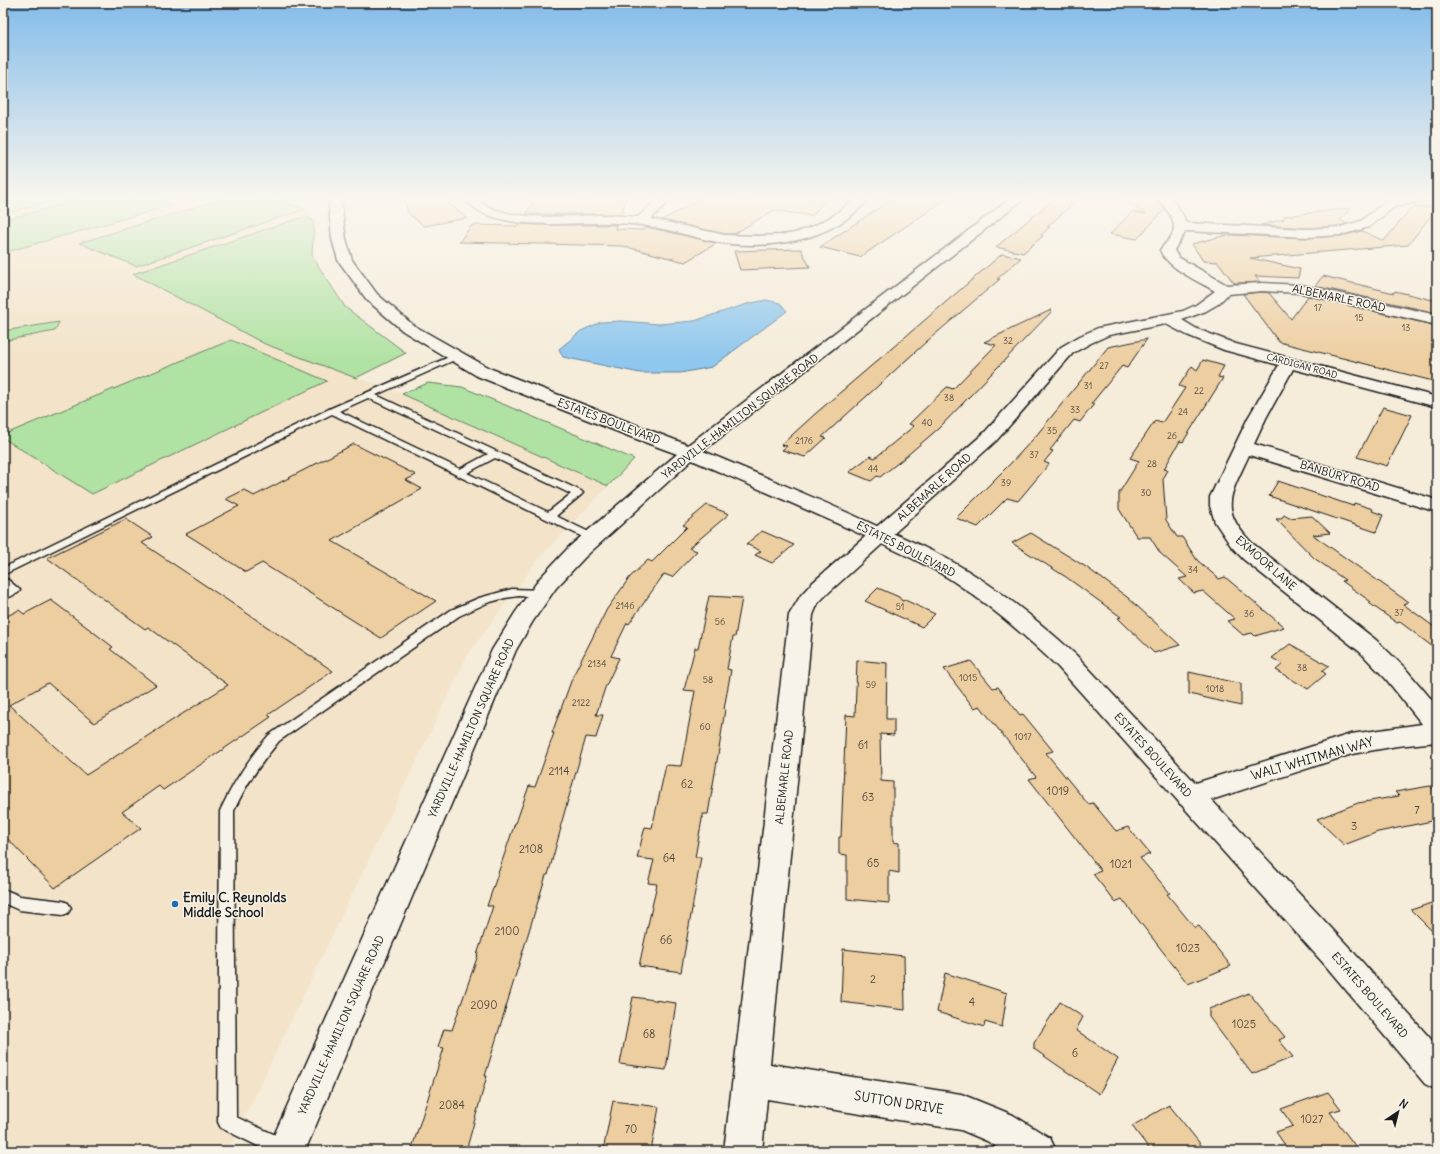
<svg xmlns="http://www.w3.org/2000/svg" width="1440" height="1154" font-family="Delius,sans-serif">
<rect width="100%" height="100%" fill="#f5ecda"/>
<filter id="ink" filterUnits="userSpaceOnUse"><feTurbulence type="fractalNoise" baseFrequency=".025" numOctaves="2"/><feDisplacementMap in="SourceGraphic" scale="8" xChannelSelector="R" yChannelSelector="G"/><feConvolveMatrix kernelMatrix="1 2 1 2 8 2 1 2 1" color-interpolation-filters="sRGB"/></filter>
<g filter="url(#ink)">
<!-- built -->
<polygon fill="#f3e3c9" points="63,198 304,198 316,208 306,216 134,274 265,344 402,394 608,486 539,558 467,656 228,1151 3,1151 3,341 55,331 59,322 3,331 3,214"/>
<!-- green -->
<g fill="#b0e2a3" stroke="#667f60">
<polygon points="24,198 63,198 3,214 3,204"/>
<polygon points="87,198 157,198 172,205 3,253 3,220"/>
<polygon points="226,198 272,198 305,209 136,266 79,243"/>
<polygon points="306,216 314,221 312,256 345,307 406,353 356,378 265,344 133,274"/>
<polygon points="59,322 55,331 3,341 3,331"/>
<polygon points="231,340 327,381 92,494 3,438 3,435"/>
<polygon points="428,383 462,387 634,459 608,486 402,394"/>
</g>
<!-- water -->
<polygon fill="#8fc7ee" stroke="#61839a" points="766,300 780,303 787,311 712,367 680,373 640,373 563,357 559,349 581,331 601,322 621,321 659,324 694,321 747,304"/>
<!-- building -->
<g fill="#edcea0" stroke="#1c1c1c">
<polygon points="404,198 442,198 467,218 424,226 408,213"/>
<polygon points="535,198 627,198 621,214 526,214"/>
<polygon points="703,198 827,198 812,216 774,210 734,234 725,234 662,220"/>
<polygon points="894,198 948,198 860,257 820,247"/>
<polygon points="1055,198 1079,198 1047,227 1050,227 1041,235 1043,236 1023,253 996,247"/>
<polygon points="1120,198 1157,198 1165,209 1137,239 1110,234 1132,212 1146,214"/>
<polygon points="1437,206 1437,208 1408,245 1250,258 1300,269 1298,278 1255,276 1260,282 1234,283 1218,262 1203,261 1192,244 1227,235 1308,238 1341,236 1362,231 1384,241 1411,208"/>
<polygon points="1351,208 1340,220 1347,224 1340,226 1308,228 1261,225 1284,219 1284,216"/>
<polygon points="520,224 540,225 616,225 615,229 642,230 647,227 717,243 685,262 623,246 459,242 472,225 518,226"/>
<polygon points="801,249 810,267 740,270 734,251"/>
<polygon points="1002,254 1021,258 997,279 1000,279 926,342 822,437 826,438 805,457 782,450 787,446 781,445 815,414"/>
<polygon points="1323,276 1394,293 1395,291 1437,301 1437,313 1315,286"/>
<polygon points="1262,292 1269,293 1291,319 1308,296 1437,326 1437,382 1279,342 1243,294"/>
<polygon points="1051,310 1052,311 939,428 903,459 880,477 877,476 871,481 849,472 870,456 875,458 914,426 909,424 947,387 953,389 996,345 984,342"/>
<polygon points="1147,339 1127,368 1122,366 1091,404 1094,404 1080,422 1074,420 1050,450 1053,451 1044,462 1049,464 1018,501 1007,498 978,527 956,518 1010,464 1035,437 1108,347"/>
<polygon points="1203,360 1224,366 1218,377 1223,378 1183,442 1180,441 1164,469 1168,470 1163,479 1166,520 1177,537 1182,537 1197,560 1219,579 1225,577 1284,627 1255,636 1252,633 1243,635 1227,621 1235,619 1203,591 1194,593 1179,579 1187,577 1160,553 1150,537 1137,537 1119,509 1119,493 1139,461 1130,458 1155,421 1162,423 1185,388 1179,386 1192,366 1197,370"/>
<polygon points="1383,407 1412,415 1387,466 1357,457"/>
<polygon points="354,444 416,475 406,480 422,489 332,541 436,601 381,638 262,563 246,572 186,534 239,506 226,499 244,490 254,496"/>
<polygon points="1278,481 1353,506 1354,503 1373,509 1372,511 1383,515 1376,532 1269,496"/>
<polygon points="707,505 729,514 689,548 697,551 672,577 664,574 629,624 627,623 611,656 619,658 605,688 596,715 603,715 596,738 586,737 560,828 561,828 548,875 546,875 485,1076 487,1076 466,1151 411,1151 444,1048 438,1047 444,1029 452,1030 478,955 477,955 493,906 487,906 515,823 516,823 529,786 535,787 554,733 552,733 573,676 607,609 630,577 648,560 652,562 687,527 683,525"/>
<polygon points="1284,515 1289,518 1312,516 1330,533 1313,535 1408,602 1403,604 1437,629 1437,650 1400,622 1397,623 1369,603 1371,602 1342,581 1345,580 1314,558 1276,519 1281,519"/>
<polygon points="126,519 153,537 142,543 333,671 268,715 271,717 163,790 159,786 122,812 141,828 55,888 3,834 3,618 19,610 24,614 51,600 113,647 110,649 156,685 94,723 48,683 9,705 86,775 228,685 148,627 145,629 47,558"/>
<polygon points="762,531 794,545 772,563 755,555 761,551 746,544"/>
<polygon points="1031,533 1086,567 1127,597 1180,645 1154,653 1118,618 1121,617 1066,577 1012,543"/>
<polygon points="878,588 899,597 902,601 905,600 935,614 922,627 865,601"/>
<polygon points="709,596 742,598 735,637 733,637 727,669 731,670 724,709 725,709 719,749 708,814 703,814 695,857 701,857 681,972 639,966 657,884 648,883 654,860 637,858 645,827 652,828 666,765 681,766 695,691 684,690 695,648 698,648"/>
<polygon points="1290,644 1329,666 1322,671 1326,674 1308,689 1276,670 1283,664 1272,658"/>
<polygon points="857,660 887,663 886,719 894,719 894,735 880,734 881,781 893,782 893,842 899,843 899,873 889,871 889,903 847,899 847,855 839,854 839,837 841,837 846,715 855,716"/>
<polygon points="971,661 993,688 998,687 1020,715 1023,714 1053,751 1046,753 1088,804 1093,803 1116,831 1128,827 1150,854 1140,858 1170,893 1167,894 1195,928 1199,926 1231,966 1188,984 1122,899 1115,902 1093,874 1101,871 1029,779 1036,777 980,706 974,708 944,669"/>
<polygon points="1189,672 1241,684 1241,706 1189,694"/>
<polygon points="1430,786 1437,793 1437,820 1378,832 1344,845 1317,819 1358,803 1399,796 1395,792"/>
<polygon points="1437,901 1437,936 1411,910"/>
<polygon points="843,949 904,956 905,1010 841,1002"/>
<polygon points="945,973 1007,993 1002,1027 985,1022 984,1027 937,1012"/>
<polygon points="1249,993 1285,1037 1279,1040 1293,1057 1252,1074 1209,1017 1209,1009"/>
<polygon points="633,997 676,1003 666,1070 620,1064"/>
<polygon points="1060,1002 1083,1017 1076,1030 1118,1059 1099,1094 1034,1049 1034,1043"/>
<polygon points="1328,1092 1341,1109 1330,1112 1359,1151 1289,1151 1276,1132 1293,1126 1281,1109"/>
<polygon points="613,1101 659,1107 651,1151 603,1151"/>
<polygon points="1169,1105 1206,1151 1151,1151 1132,1126"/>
</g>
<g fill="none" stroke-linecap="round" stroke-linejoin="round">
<!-- service casing -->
<g stroke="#1c1c1c" stroke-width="3">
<g id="service">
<path d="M456 354H459V358L376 395 581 491 583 493 581 495 556 516 597 536 598 538 597 540H589L332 414 3 575V568L329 409ZM368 398 488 454 460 469 339 411ZM495 458 571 494 548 512 467 473Z"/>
<polygon points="3,578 7,579 20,590 18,593 3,600 3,591 6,589 3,587"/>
<path d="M512 589 541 590 545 591 547 594 545 597 541 598 519 596 505 598 487 603 459 616 279 741C261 763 245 785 234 811L236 1117 291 1142 293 1149 292 1151H268L221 1128 218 1122 220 811C233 783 249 758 269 735L451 610 479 598Z"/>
<polygon points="3,889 20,896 63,901 68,903 71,908 68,913 63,915 19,910 3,903"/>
</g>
</g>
<!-- minor casing -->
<g stroke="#1c1c1c" stroke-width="3">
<g id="minor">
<path d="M465 198H477C499 223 567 216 598 215 611 215 625 216 638 217L658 198H672L651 219 725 235 757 236 781 235 795 233 814 226 834 215 856 198H869C851 222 816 238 787 242 763 246 736 246 712 241 685 235 659 226 631 224 591 220 550 228 510 221 493 217 476 214 465 198Z"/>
<path d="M1158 198H1171L1183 215 1186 223 1308 229 1340 227 1361 221 1386 201 1397 198H1425L1423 201 1394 207 1369 227 1341 235 1308 237 1186 231 1174 250 1178 257 1227 285 1262 283 1301 285 1437 315V325L1301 293 1262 291 1228 294 1218 304 1206 311 1182 320 1197 329 1236 344 1437 397V407L1293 369 1266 418 1254 444 1437 500V512L1249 455C1232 493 1217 508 1252 543L1376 640 1404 667 1437 706V742L1397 746 1352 754 1190 807 1180 804 1176 796 1180 788 1351 734 1422 724 1386 679 1360 652 1243 559 1231 546 1215 522 1210 506V497L1248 418 1279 365 1224 350 1187 335 1166 324 1109 335 1091 343 1073 353 996 441 827 594 818 603 813 615 770 1064 961 1094 1013 1115 1050 1138 1056 1151H1003L987 1141 961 1130 767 1099 762 1151H724L789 615 801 595 811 584 984 433 1061 347 1080 336 1098 328 1183 311 1196 305 1215 291C1198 281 1167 268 1160 250 1164 245 1169 240 1172 235 1179 221 1166 209 1158 198Z"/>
</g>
</g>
<!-- tertiary casing -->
<g stroke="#1c1c1c" stroke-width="3">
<path id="tertiary" d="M328 198H340L346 239 352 260 377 294 413 325 489 368 688 445 1011 198H1025L703 451C763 476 823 501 881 528 911 541 941 554 968 571 1007 595 1042 624 1076 655L1347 945 1437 1046V1090L1425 1084 1325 965 1058 667C1026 636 991 606 953 581 927 564 898 552 869 538 811 511 752 486 692 460L585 557 556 588 533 621 516 650 305 1151H267L492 650 515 613 540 578 569 547 677 454 631 437 477 376 403 331 367 300 338 260 332 239Z"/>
</g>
<!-- service -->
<use href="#service" fill="#f7f3e8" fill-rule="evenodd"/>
<!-- minor -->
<use href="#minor" fill="#f7f3e8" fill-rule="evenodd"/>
<!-- tertiary -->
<use href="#tertiary" fill="#f7f3e8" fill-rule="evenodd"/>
</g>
</g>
<!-- sky -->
<linearGradient id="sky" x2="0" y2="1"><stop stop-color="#84bcea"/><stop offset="0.55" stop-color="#faf6ee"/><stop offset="1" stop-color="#faf6ee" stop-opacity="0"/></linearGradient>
<rect width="1440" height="360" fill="url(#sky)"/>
<!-- markers -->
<circle fill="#1f6fb2" stroke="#f7f3e8" stroke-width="1.5" cx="175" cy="904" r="4"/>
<g text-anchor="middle" stroke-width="3" stroke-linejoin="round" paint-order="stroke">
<!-- number labels -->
<g font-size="9" fill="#50483d">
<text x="1318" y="311">17</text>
<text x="1359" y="321">15</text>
<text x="1406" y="331">13</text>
<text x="1008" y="344">32</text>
<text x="1104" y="369">27</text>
<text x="1088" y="389">31</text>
<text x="1199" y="394">22</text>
<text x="949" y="401">38</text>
<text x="1075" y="413">33</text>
<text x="1183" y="415">24</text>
<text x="927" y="426">40</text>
<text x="1052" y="434">35</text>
<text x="1172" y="439">26</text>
<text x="804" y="444">2176</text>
<text x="1034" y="458">37</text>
<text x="1152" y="467">28</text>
<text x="873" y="472">44</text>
<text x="1006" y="486">39</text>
<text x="1146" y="496">30</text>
<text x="1193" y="573">34</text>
<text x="625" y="609">2146</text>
<text x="900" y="610">51</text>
<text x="1399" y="616">37</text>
<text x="1249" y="617">36</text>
<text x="720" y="625">56</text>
<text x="597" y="667">2134</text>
<text x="1302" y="671">38</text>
<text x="968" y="681">1015</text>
<text x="708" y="683">58</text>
<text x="871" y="688">59</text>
<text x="1215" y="692">1018</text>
<text x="581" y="706">2122</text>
<text x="705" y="730">60</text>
<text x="1023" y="740">1017</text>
</g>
<!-- far-street labels -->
<g font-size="9" fill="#1c1c1c" stroke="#f7f3e8">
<text transform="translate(1302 366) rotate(15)" y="3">CARDIGAN ROAD</text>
</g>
<!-- street labels -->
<g font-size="11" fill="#1c1c1c" stroke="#f7f3e8">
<text transform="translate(1339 298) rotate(12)" y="4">ALBEMARLE ROAD</text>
<text transform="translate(740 416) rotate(-38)" y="4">YARDVILLE-HAMILTON SQUARE ROAD</text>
<text transform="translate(609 421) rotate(21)" y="4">ESTATES BOULEVARD</text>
<text transform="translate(1340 476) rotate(17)" y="4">BANBURY ROAD</text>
<text transform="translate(934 487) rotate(-42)" y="4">ALBEMARLE ROAD</text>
<text transform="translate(906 549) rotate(27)" y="4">ESTATES BOULEVARD</text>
<text transform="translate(1266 563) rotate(41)" y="4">EXMOOR LANE</text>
<text transform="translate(471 728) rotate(-66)" y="4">YARDVILLE-HAMILTON SQUARE ROAD</text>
<text transform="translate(1153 755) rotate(48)" y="4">ESTATES BOULEVARD</text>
<text transform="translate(784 777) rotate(-84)" y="4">ALBEMARLE ROAD</text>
<text transform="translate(1370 995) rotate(49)" y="4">ESTATES BOULEVARD</text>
<text transform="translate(341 1025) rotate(-66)" y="4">YARDVILLE-HAMILTON SQUARE ROAD</text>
</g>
<!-- near-number labels -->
<g font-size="11" fill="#50483d">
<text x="863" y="749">61</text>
<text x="559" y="775">2114</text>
<text x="687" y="788">62</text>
<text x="1058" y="795">1019</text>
<text x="868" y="801">63</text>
<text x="1417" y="814">7</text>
<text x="1354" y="830">3</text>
<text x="531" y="853">2108</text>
<text x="669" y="862">64</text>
<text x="873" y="867">65</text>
<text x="1121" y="868">1021</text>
<text x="507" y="935">2100</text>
<text x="666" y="944">66</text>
<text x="1188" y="952">1023</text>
<text x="873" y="983">2</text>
<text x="972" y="1006">4</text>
<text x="484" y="1009">2090</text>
<text x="1244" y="1028">1025</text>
<text x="649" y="1038">68</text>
<text x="1075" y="1057">6</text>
<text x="452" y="1109">2084</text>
<text x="1312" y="1123">1027</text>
<text x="631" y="1133">70</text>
</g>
<!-- near-street labels -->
<g font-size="13" fill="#1c1c1c" stroke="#f7f3e8">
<text transform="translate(1312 758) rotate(-16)" y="5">WALT WHITMAN WAY</text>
<text transform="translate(899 1102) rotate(9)" y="5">SUTTON DRIVE</text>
</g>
<!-- near-poi labels -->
<g font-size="13" font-weight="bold" fill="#1c1c1c" stroke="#f7f3e8" text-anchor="start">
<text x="183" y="902">Emily C. Reynolds<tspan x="183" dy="15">Middle School</tspan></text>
</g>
</g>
<!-- margin -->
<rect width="1440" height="1154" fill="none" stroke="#f7f3e8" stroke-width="16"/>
<rect x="8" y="8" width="1424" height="1138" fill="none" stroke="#1c1c1c" stroke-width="1.5" filter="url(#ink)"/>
<!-- north arrow -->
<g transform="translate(1398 1112) rotate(35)" stroke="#f7f3e8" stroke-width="3" paint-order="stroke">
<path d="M0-3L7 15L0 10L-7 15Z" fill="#1c1c1c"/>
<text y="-6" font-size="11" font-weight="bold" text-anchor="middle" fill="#1c1c1c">N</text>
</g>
</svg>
